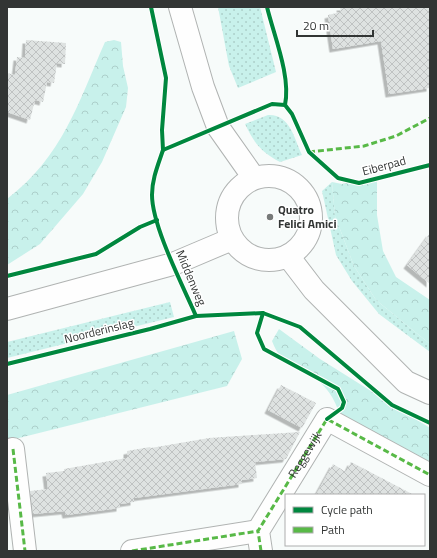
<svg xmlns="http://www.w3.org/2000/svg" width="437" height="558" font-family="'Titillium Web',sans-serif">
<defs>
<pattern id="grass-dots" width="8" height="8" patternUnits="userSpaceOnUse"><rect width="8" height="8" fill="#c8f1eb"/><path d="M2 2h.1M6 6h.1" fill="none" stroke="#accfca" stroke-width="1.8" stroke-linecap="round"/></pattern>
<pattern id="forest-crowns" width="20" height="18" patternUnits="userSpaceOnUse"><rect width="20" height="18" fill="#c8f1eb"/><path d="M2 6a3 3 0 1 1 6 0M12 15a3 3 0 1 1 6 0" fill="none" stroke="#accfca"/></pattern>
<pattern id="building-cross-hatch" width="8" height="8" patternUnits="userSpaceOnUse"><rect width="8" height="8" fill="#dee2e1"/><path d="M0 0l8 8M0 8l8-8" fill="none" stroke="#bfc2c2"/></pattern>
<filter id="shadow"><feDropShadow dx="-3.5" dy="3.5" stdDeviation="0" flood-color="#0004"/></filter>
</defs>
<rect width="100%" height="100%" fill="#f7fbfa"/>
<!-- grass -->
<g fill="url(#grass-dots)">
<polygon points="218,7 260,7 276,72 238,88 229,66"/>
<path d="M268 115C290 114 294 138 302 155L280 162C260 151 255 144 245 124Z"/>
<polygon points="332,182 335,216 354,266 376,300 430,344 430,352 379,314 352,281 336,255 322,191"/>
<polygon points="170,302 174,317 7,358 7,342"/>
</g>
<!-- forest -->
<g fill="url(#forest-crowns)">
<path d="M114 40 121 42 123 66 128 88 126 107 102 162 83 194 40 244 7 265V199C63 156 78 103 105 42Z"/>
<polygon points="377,178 377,215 383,251 396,277 430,300 430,344 376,300 354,266 335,216 332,182 342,184"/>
<path d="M279 329 320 359 430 428V466L340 416C335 398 326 385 310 374 291 361 282 367 272 341Z"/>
<polygon points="234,331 242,359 227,386 7,441 7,395"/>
</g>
<!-- building -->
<g fill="url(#building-cross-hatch)" filter="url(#shadow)">
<polygon points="340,7 430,7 430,88 389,94 381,41 333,49 328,15 341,12"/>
<polygon points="26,40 66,43 65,64 57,63 54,83 47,82 43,102 35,100 30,120 7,112 7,73 15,75 17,57 25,58"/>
<polygon points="430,233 430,284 407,265"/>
<polygon points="281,385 316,403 302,428 268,410"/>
<polygon points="300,432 286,459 255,462 257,478 242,480 242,484 134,498 134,502 120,504 120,508 66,515 65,511 33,514 30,491 48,489 46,473 64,471 64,469 127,458 127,451 150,447 151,448 209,438"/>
<polygon points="351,462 414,495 316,495 333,464 346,472"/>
</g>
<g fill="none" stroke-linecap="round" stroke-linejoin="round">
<!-- minor casing -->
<g stroke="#b0b3b2" stroke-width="24">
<g id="minor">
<polyline points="13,449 25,551"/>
<polyline points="132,551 258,531"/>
<path id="s1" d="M261 551 258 531 327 419 430 475"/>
</g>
</g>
<!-- tertiary casing -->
<g stroke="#b0b3b2" stroke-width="24">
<polyline id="tertiary" points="288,256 314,290 406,382 430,393"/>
</g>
<!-- secondary casing -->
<g stroke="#b0b3b2" stroke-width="24">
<g id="secondary">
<polyline points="180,7 203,87 218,127 254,178"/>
<circle cx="269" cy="218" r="42"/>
<polyline points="7,309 173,264 232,239"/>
</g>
</g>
<!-- minor -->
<use href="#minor" stroke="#fefefe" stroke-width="22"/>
<!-- tertiary -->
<use href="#tertiary" stroke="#fefefe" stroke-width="22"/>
<!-- secondary -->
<use href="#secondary" stroke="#fefefe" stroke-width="22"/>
<!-- quiet -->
<g stroke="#58b947" stroke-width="3" stroke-dasharray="6 3" stroke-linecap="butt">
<polyline points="309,152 364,146 396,136 430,118"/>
<polyline points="13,449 25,551"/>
<polyline points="132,551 258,531"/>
<polyline points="261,551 258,531 327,419 430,475"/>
</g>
<!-- cycleway casing -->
<g stroke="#fff" stroke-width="6">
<g id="cycleway">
<polyline points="151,7 166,78 162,130 163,150"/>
<path d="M267 7C274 36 291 76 285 105"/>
<path d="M430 165 359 183 338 178 309 152 292 114 285 105 272 104 163 150C158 165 152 179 152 195 152 226 183 286 196 316L263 313 300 327 392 405 430 423"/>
<polyline points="7,276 96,254 140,227 157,220"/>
<polyline points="263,313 257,333 264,349 338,389 344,402 342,408 327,419"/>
<polyline points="7,364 150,329 196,316"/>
</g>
</g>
<!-- cycleway -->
<use href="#cycleway" stroke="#00873e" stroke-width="4"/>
</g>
<!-- markers -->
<circle fill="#777a79" stroke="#fff" stroke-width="1.5" cx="270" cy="217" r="4"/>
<g text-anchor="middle" stroke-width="3" stroke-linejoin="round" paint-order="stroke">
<!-- street labels -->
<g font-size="12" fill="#323534" stroke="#fff">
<text transform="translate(384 166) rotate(-15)" y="4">Eiberpad</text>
<text transform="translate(191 278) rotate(67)" y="4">Middenweg</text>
<text transform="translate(99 331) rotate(-14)" y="4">Noorderinslag</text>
<text dy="4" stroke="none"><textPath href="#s1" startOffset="110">Reggewijk</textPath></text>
</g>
<!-- poi labels -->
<g font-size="12" font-weight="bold" fill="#323534" stroke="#fff" text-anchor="start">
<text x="278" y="214">Quatro<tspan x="278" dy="14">Felici Amici</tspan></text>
</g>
</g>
<!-- border -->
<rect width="437" height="558" fill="none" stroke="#323534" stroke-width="16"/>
<!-- legend -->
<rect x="285" y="494" width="140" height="52" fill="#ffffff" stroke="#adaeae"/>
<rect x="293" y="507" width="20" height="6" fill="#00873e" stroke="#adaeae"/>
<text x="321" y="514" font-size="12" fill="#323534">Cycle path</text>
<rect x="293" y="527" width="20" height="6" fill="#58b947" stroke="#adaeae"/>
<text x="321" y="534" font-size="12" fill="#323534">Path</text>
<!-- scale -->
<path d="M297 30v6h76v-6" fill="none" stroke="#323534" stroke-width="2"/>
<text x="303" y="30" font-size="12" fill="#323534" stroke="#ffffff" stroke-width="3" paint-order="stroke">20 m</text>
</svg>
